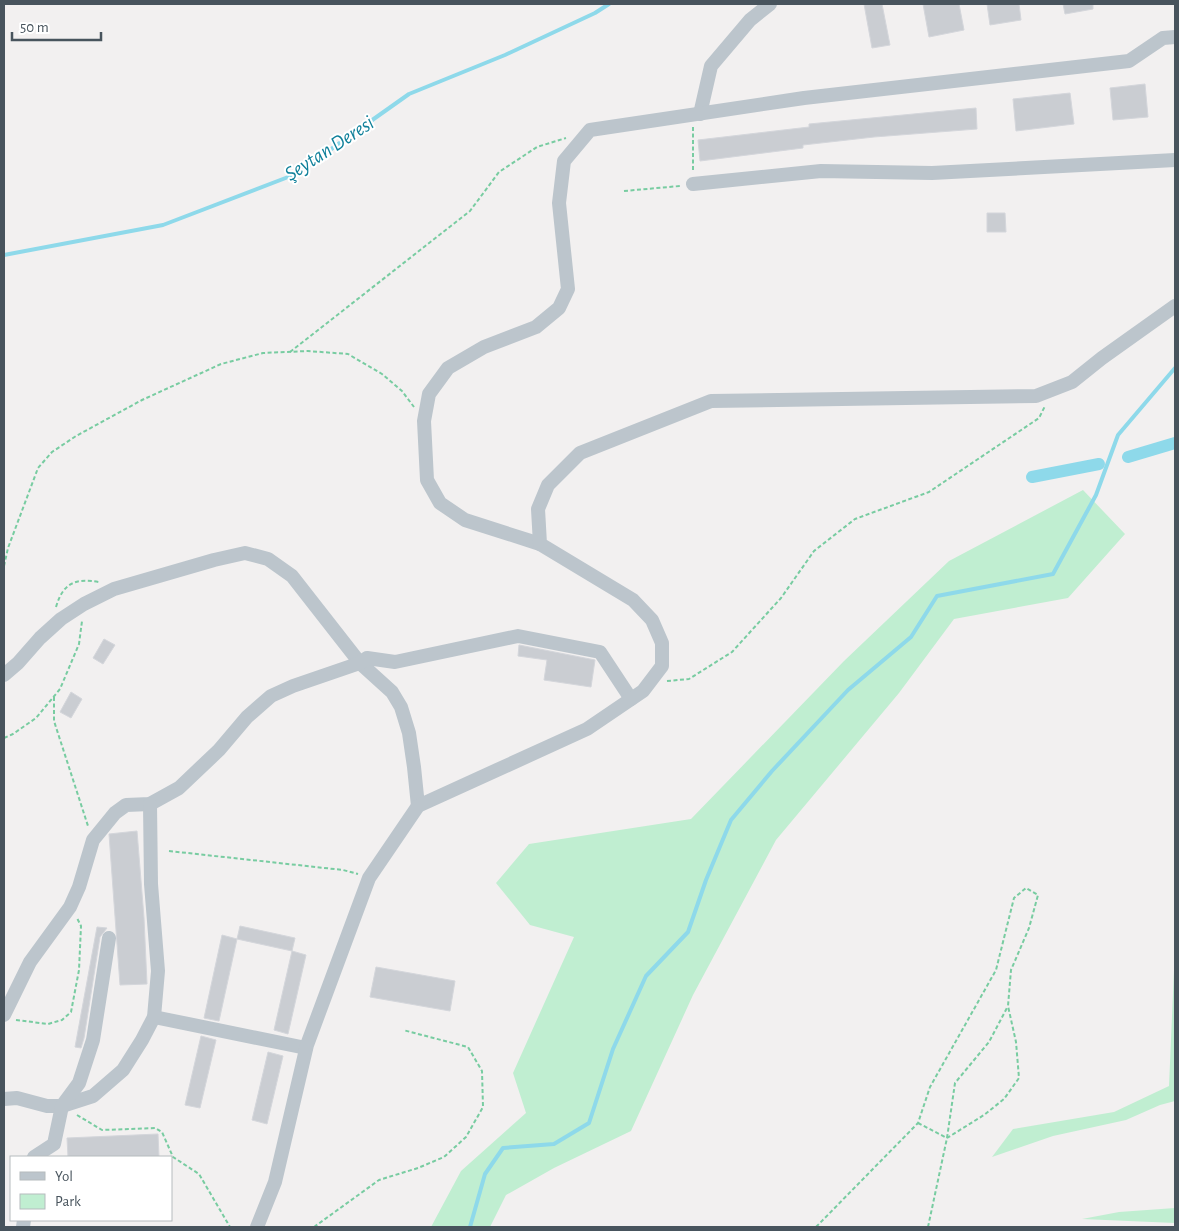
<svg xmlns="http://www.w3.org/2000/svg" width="1179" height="1231" font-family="'Alegreya Sans',sans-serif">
<rect width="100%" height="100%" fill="#f2f0f0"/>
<!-- green -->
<g fill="#c0eed1">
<polygon points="1083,490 1125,534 1068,598 954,619 899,693 776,840 693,995 631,1131 554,1168 506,1195 490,1227 431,1227 461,1171 526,1113 513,1073 574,937 530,925 496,883 529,844 691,819 844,661 949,561"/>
<polygon points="1175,947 1175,1101 1160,1105 1126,1120 1053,1136 992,1157 1013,1129 1114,1112 1169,1086"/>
<polygon points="1175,1208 1175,1223 1082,1219 1119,1212"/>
</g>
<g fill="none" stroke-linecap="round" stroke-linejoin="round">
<!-- stream -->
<g stroke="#8ed9ea" stroke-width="4">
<polyline points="4,255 163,225 296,174 409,94 505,55 595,13 609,4"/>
<polyline points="470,1227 485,1174 503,1148 554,1144 589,1123 613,1049 646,976 688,932 706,880 731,820 772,771 848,690 911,637 937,596 1053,574 1096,495 1118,435 1175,368"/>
</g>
<!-- canal -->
<g stroke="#8ed9ea" stroke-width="12">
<polyline points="1128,457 1175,443"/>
<polyline points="1032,477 1099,464"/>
</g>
</g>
<!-- building -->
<g fill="#cacdd2" stroke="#d4d6db">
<polygon points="864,4 882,4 890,45 872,48"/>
<polygon points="923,4 959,4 964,30 929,37"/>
<polygon points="987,4 1019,4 1021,20 990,25"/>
<polygon points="1063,4 1093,4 1093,9 1065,14"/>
<polygon points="1145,84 1148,117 1113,120 1110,88"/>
<polygon points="1070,93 1074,124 1016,131 1013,99"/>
<polygon points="976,108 977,129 874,137 803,145 803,148 700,161 698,140 809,127 809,124"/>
<polygon points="987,213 1005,213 1006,232 987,232"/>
<polygon points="104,639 115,645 103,664 93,658"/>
<polygon points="519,645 595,660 591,687 544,680 547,660 518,656"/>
<polygon points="71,692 82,699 71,718 60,712"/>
<polygon points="137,831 144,918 147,984 120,985 109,834"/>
<polygon points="240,926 295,938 292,951 237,939"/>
<polygon points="97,927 107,928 100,937 84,1038 81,1048 75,1047"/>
<polygon points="222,935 237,939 219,1021 204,1018"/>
<polygon points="292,951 306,955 288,1034 274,1030"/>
<polygon points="376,967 455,981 450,1011 370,997"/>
<polygon points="201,1036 216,1040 200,1108 185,1105"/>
<polygon points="268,1052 283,1056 267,1124 252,1120"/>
<polygon points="158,1134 159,1157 68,1157 67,1138"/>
</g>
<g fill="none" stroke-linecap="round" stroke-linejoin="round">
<!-- path -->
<g stroke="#78cca1" stroke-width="2" stroke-dasharray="4 2.5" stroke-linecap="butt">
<polyline points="693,127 693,172"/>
<polyline points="624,191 680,186"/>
<polyline points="290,352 470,211 499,172 537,147 566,138"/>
<polyline points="4,566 8,548 38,468 52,452 76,436 142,400 221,364 263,353 308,351 348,354 382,374 402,391 414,407"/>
<path d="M56 607C63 583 75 578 99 582"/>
<polyline points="667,681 689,679 732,652 781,598 814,551 855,519 929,492 1039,418 1045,406"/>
<polyline points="54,697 54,721 88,826"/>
<polyline points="4,738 13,734 36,718 60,689 79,644 82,621"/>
<polyline points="169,851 343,870 358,874"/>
<polyline points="16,1020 48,1024 62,1020 71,1012 79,970 81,926 77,918"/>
<polyline points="77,1115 102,1130 155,1128 162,1132 173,1157 199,1174 230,1227"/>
<polyline points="918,1123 947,1138"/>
<polyline points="314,1227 379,1180 418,1168 444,1157 466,1137 483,1107 482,1071 468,1047 403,1030"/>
<polyline points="816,1227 918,1123 930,1087 996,970 1014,898 1026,888 1038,895 1029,928 1011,970 1008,1006 1016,1042 1019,1078 1004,1099 984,1115 947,1138"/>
<polyline points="928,1227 947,1138 955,1083 989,1042 1008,1006"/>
</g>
<!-- minor -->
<g stroke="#bcc5cc" stroke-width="14">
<polyline points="700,114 711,66 750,20 770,4"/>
<polyline points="693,184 821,171 932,173 1175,160"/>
<polyline points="540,544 465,520 440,503 427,480 424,421 429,394 448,368 484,347 536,327 559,308 568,289 559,203 564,161 590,130 804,98 1129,61 1163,38 1175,37"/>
<polyline points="4,675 18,663 40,638 61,619 84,604 114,589 214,560 245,553 268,559 292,576 360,663 392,692 401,707 409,733 414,767 418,806"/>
<polyline points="4,1015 30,962 70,907 79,887 93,840 115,813 126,805 150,804 179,788 219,750 247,717 271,696 293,686 360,663 367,658 395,662 518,636 600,652 631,699"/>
<polyline points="154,1017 306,1048"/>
<polyline points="4,1099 17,1098 47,1106 62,1106 93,1096 123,1070 142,1040 154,1017 158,971 151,884 150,804"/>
<polyline points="34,1157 54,1144 62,1106 79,1083 93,1040 109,938"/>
<polyline points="23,1227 24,1220"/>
<polyline points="257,1227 275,1182 307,1045 369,878 418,806 587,729 643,691 662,666 662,643 652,620 633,600 540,544 538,509 548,485 580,453 711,401 1036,396 1072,382 1102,358 1175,306"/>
</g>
</g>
<g text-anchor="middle" stroke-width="4" stroke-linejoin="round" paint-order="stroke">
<!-- water labels -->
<g font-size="21" font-style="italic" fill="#10809a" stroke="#fff">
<text transform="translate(329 148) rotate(-33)" y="7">Şeytan Deresi</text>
</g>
</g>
<!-- border -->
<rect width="1179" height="1231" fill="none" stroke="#48545d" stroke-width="10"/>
<!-- legend -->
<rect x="10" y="1156" width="162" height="65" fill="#ffffff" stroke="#b6bbbe"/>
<rect x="20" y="1172" width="25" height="8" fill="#bcc5cc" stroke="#b6bbbe"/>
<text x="55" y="1181" font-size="15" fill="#48545d">Yol</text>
<rect x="20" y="1194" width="25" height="15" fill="#c0eed1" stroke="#b6bbbe"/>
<text x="55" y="1206" font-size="15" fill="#48545d">Park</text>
<!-- scale -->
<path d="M12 32v8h89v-8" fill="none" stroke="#48545d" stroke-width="2.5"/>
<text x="20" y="32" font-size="15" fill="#48545d" stroke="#ffffff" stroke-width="4" paint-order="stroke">50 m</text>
</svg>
